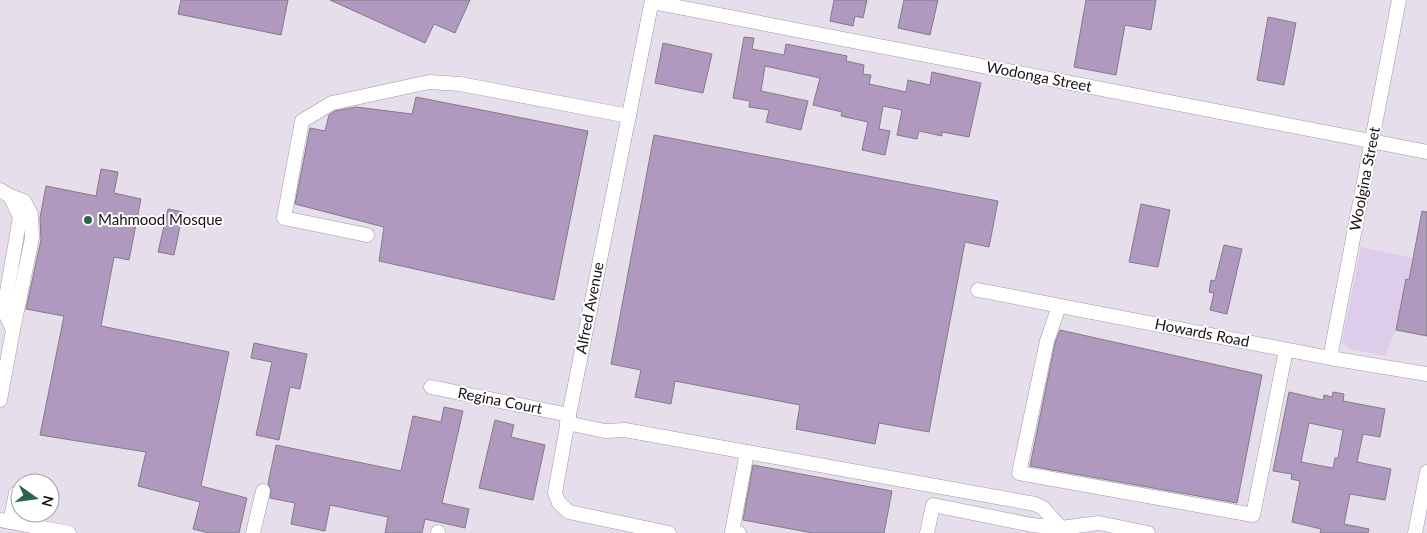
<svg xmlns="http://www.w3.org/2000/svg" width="1427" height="533" font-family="Lato,sans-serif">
<rect width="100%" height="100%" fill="#e6deeb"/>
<!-- green -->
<polygon fill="#decdea" points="1361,247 1413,258 1409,280 1406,280 1396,330 1385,356 1349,349 1342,342"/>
<!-- building -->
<g fill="#b099bf" stroke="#827b87" fill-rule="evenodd">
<polygon points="181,0 288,0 281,35 178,14"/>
<polygon points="330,0 470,0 455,33 434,24 425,43"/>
<polygon points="834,0 867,0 863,18 855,16 853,26 830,21"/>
<polygon points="904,0 938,0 930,35 898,28"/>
<polygon points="1086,0 1156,0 1151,30 1125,25 1116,75 1074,67"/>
<polygon points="1268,17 1296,23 1284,85 1257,80"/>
<polygon points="744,37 754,38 752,49 784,55 786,44 847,56 846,61 864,65 863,74 871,75 869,84 906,92 908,80 930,85 932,72 981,83 969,137 942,132 942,136 919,131 917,139 897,135 902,110 883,106 879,129 890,131 885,155 862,150 868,122 841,116 842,112 813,105 820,78 765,66 761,91 808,101 801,130 766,122 769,110 749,107 750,101 733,98"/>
<polygon points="663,43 712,54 703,93 655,83"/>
<polygon points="416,97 588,131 554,300 379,261 384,227 295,204 310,128 325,131 329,115 335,111 356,107 412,114"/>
<polygon points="654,135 998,201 989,247 965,242 929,432 879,423 875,444 796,429 800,405 675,381 671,404 635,397 641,370 611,364"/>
<polygon points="101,169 118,172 114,193 141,199 129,260 114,257 101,326 229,352 201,486 247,498 239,533 209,533 193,529 200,502 138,486 146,452 40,435 64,316 26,309 41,240 40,218 46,186 96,196"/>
<polygon points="1141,204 1170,210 1158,267 1129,262"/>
<polygon points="168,209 183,212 174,255 158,252"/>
<polygon points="1422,211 1427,212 1427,336 1396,330 1406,279 1409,280"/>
<polygon points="1224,245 1242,249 1227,314 1210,310 1214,293 1209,292 1211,280 1215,281"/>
<polygon points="1060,330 1262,375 1237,503 1030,466 1055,343"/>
<polygon points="254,343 307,354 300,389 290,387 279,440 256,435 272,362 251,358"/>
<path d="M1289 392 1323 400 1324 395 1332 397 1333 392 1344 394 1343 401 1385 409 1380 437 1363 434 1357 462 1391 469 1385 500 1350 494 1344 524 1369 529 1368 533H1320L1321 529 1292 522 1300 481 1291 479 1292 474 1273 471ZM1309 423 1343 430 1338 458H1335L1333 468 1301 462Z"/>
<polygon points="444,407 463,411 442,503 469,509 465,528 425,519 422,533 385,533 388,517 330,505 325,531 291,524 295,503 270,498 271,489 268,484 276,445 401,471 413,416 441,422"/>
<polygon points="495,420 514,425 511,437 545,445 533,500 479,488"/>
<polygon points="753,465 892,491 884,533 813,533 743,520"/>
</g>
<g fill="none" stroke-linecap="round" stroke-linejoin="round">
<!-- minor casing -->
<g stroke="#a099a5" stroke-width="15">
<g id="minor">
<polyline points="652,0 569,415 555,493 559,503 569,512 669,533"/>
<polyline points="652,2 1427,152"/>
<polyline points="0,190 10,196 20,217 7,292 6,315 13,330 0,400"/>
<polyline points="10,196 24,201 31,214 32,238 13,330"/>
<polyline points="367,235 284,218 302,121 332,103 429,82 460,84 629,116"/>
<polyline points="978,290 1330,358 1427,374"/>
<polyline points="1059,306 1047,341 1019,473 1253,515 1286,350"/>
<polyline points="1330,358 1399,0"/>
<polyline points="431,387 569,415"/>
<polyline points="567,423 605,431 625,430 1035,504 1043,508 1061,528"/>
<polyline points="0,520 69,533"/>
<polyline points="10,522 16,493"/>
<polyline points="253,533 263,491"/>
<polyline points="438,533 438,532"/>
<polyline points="739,533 732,532 747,452"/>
<polyline points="927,533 933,505 1032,525 1061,528 1099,523 1148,533"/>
<polyline points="1415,533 1427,472"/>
</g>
</g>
<!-- minor -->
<use href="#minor" stroke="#fff" stroke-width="14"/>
</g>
<!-- markers -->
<circle fill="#2d644a" stroke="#fff" stroke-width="2" cx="88" cy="220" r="5"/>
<g text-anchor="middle" stroke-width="4" stroke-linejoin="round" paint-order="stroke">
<!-- street labels -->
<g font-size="15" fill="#151217" stroke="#fff">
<text transform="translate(1039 77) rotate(11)" y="5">Wodonga Street</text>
<text transform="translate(1365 179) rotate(-79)" y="5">Woolgina Street</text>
<text transform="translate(590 308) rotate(-79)" y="5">Alfred Avenue</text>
<text transform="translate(1202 333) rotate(11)" y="5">Howards Road</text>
<text transform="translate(500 401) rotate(11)" y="5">Regina Court</text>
</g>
<!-- poi labels -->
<g font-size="15" fill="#151217" stroke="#fff" text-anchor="start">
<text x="98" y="225">Mahmood Mosque</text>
</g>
</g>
<!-- north arrow -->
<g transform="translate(35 498) rotate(104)"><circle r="24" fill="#ffffff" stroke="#a1a0a2"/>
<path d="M0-4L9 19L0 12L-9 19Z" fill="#2d644a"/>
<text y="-8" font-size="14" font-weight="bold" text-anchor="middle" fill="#151217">N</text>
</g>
</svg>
